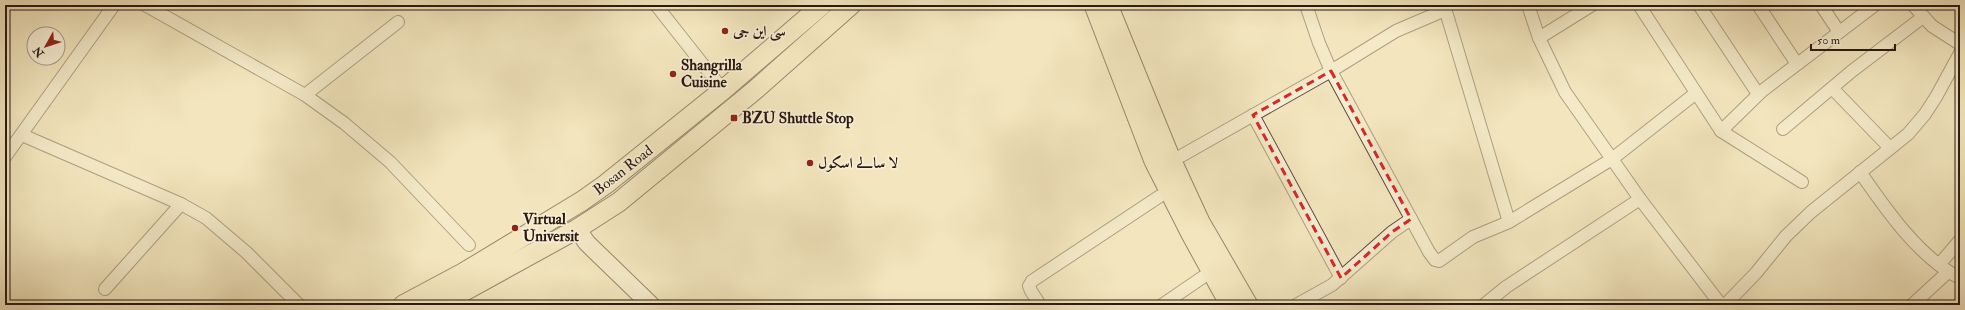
<svg xmlns="http://www.w3.org/2000/svg" width="1965" height="310" font-family="'IM FELL Double Pica',Amiri,serif">
<rect width="100%" height="100%" fill="#f3e6be"/>
<filter id="stains"><feTurbulence type="fractalNoise" baseFrequency=".005" numOctaves="4"/><feColorMatrix values="0 0 0 0 .2 0 0 0 0 .09 0 0 0 0 .02 0 0 0 .5 -.17"/></filter>
<radialGradient id="worn" r=".72"><stop offset=".6" stop-color="#630" stop-opacity="0"/><stop offset="1" stop-color="#630" stop-opacity=".3"/></radialGradient>
<g fill="none" stroke-linecap="round" stroke-linejoin="round">
<!-- street casing -->
<g stroke="#5c4c3d" stroke-width="14">
<g id="street">
<polyline points="145,5 305,95 344,123 390,162 469,245"/>
<polyline points="656,5 723,90"/>
<polyline points="1306,5 1319,43 1331,71 1429,252 1435,260 1439,261 1473,237 1509,222 1612,159 1696,93"/>
<polyline points="1444,5 1509,222"/>
<polyline points="1528,5 1539,38 1565,92 1640,199 1721,305"/>
<polyline points="1639,5 1721,131 1802,182"/>
<polyline points="1699,5 1758,94"/>
<polyline points="1758,5 1797,64"/>
<polyline points="1821,5 1839,32"/>
<polyline points="1913,5 1932,26 1960,44"/>
<polyline points="1539,38 1592,5"/>
<polyline points="1832,88 1890,148"/>
<polyline points="305,95 398,22"/>
<polyline points="1253,115 1341,278"/>
<polyline points="1783,129 1852,71 1923,17"/>
<polyline points="1721,131 1762,91 1875,5"/>
<polyline points="22,135 181,204 206,218 246,252 299,305"/>
<polyline points="1181,156 1331,71 1396,31 1445,10"/>
<polyline points="5,157 114,5"/>
<path d="M1860 172C1885 208 1919 258 1960 278"/>
<polyline points="1939,265 1960,240"/>
<polyline points="105,289 181,204"/>
<polyline points="1040,305 1031,291 1029,286 1032,281 1160,196"/>
<polyline points="1162,305 1203,277"/>
<polyline points="1296,305 1332,285 1392,232 1411,219"/>
<polyline points="1484,305 1506,287 1640,199"/>
<polyline points="1725,305 1756,273 1786,236 1811,212 1908,134 1925,114 1936,97 1960,53"/>
<polyline points="1912,305 1948,272"/>
</g>
</g>
<!-- secondary casing -->
<g stroke="#291912" stroke-width="19">
<polyline id="secondary" points="577,229 587,243 651,305"/>
</g>
<!-- primary casing -->
<g stroke="#291912" stroke-width="21">
<g id="primary">
<polyline points="1094,5 1154,161 1191,234 1230,305"/>
<polyline points="1108,5 1170,157 1200,222 1248,305"/>
<polyline points="403,305 463,273 582,201 606,184 723,90 822,5"/>
<polyline points="439,305 577,229 619,202 755,90 851,5"/>
</g>
</g>
<!-- street -->
<use href="#street" stroke="#f7efd5" stroke-width="12"/>
<!-- secondary -->
<use href="#secondary" stroke="#f7efd5" stroke-width="17"/>
<!-- primary -->
<use href="#primary" stroke="#f3e6be" stroke-width="19"/>
</g>
<!-- marked area -->
<path d="M0 0H1965V310H0ZM1331 71 1411 219 1392 232 1341 278 1253 115Z" fill="#f3e6be" fill-opacity=".55" fill-rule="evenodd"/>
<path fill="none" stroke="#d62828" stroke-width="3" stroke-dasharray="8 5" stroke-linejoin="round" d="M1331 71 1411 219 1392 232 1341 278 1253 115Z"/>
<!-- markers -->
<g fill="#8f2418" stroke="#f7efd5" stroke-width="1.5">
<circle cx="725" cy="31" r="4"/>
<circle cx="673" cy="74" r="4"/>
<rect x="730" y="114" width="8" height="8" rx="2"/>
<circle cx="810" cy="163" r="4"/>
<circle cx="515" cy="228" r="4"/>
</g>
<g text-anchor="middle" stroke-width="3.5" stroke-linejoin="round" paint-order="stroke">
<!-- poi labels -->
<g font-size="15" font-weight="bold" fill="#291912" stroke="#f7efd5" text-anchor="start">
<text x="733" y="36">سی این جی</text>
<text x="681" y="70">Shangrilla<tspan x="681" dy="17">Cuisine</tspan></text>
<text x="742" y="123">BZU Shuttle Stop</text>
<text x="818" y="168">لا سالے اسکول</text>
<text x="523" y="224">Virtual<tspan x="523" dy="17">Universit</tspan></text>
</g>
<!-- street labels -->
<g font-size="15" fill="#291912" stroke="#f7efd5">
<text transform="translate(623 170) rotate(-38)" y="5">Bosan Road</text>
</g>
</g>
<!-- margin -->
<rect width="1965" height="310" fill="none" stroke="#f3e6be" stroke-width="20"/>
<rect x="6" y="6" width="1953" height="298" fill="none" stroke="#291912" stroke-width="2"/>
<rect x="10" y="10" width="1945" height="290" fill="none" stroke="#291912"/>
<!-- north arrow -->
<g transform="translate(46 46) rotate(231)"><circle r="19" fill="#f7efd5" stroke="#a59987"/>
<path d="M0-3L7 15L0 10L-7 15Z" fill="#8f2418"/>
<text y="-6" font-size="11" font-weight="bold" text-anchor="middle" fill="#291912">N</text>
</g>
<!-- scale -->
<path d="M1811 44v6h84v-6" fill="none" stroke="#291912" stroke-width="2"/>
<text x="1817" y="44" font-size="12" fill="#291912" stroke="#f7efd5" stroke-width="3" paint-order="stroke">50 m</text>
<rect width="100%" height="100%" filter="url(#stains)"/>
<rect width="100%" height="100%" fill="url(#worn)"/>
</svg>
